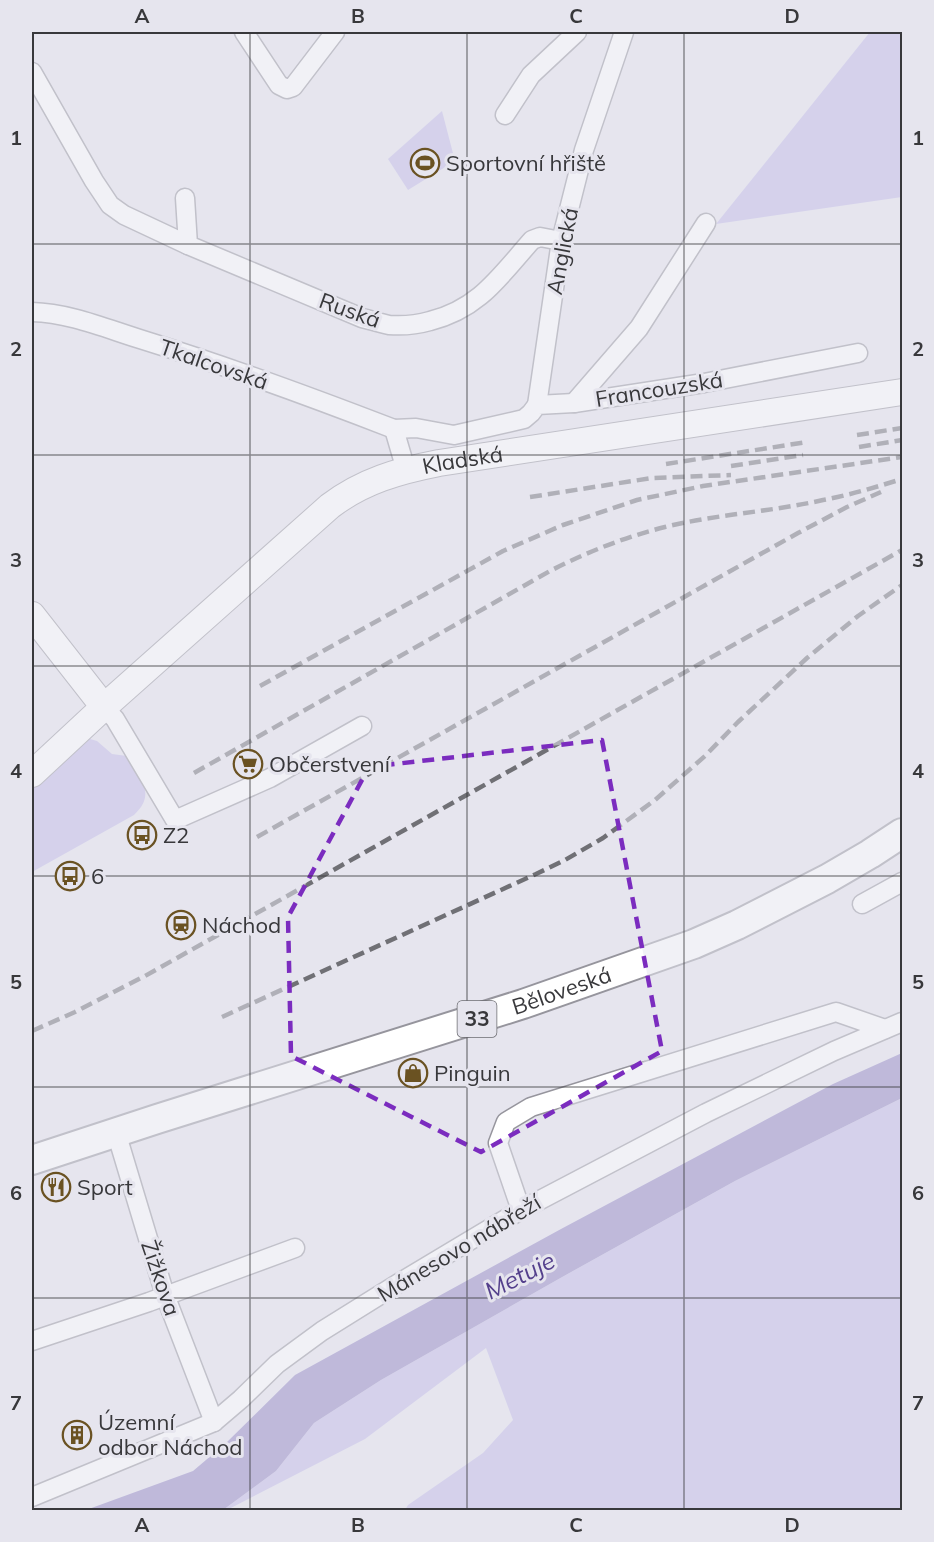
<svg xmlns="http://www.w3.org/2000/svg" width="934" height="1542" font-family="Mulish,sans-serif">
<rect width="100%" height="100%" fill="#e6e5ee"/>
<!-- green -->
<g fill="#c1b9e7">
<polygon points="870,32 902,32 902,197 716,224"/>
<polygon points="442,111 455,161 408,190 388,159"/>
<path d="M90 739 97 741 112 754 127 756C140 778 157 794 134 815L32 872V788L82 741Z"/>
<polygon points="902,1098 902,1510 405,1510 408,1505 483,1453 513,1420 486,1348 365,1439 227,1510 223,1510 276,1471 314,1423 381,1380 564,1276 735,1181"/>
</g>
<!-- water -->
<polygon fill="#9084c2" points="902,1053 902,1098 735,1181 564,1276 381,1380 314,1423 276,1471 223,1510 86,1510 193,1471 226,1443 295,1375 561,1229 833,1084"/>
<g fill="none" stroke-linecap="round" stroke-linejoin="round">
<!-- street casing -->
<g stroke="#96959d" stroke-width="21">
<g id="street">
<polyline points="244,32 279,85 287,89 293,87 335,32"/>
<polyline points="32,72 94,181 110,205 124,215 188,245"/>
<polyline points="505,115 531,75 577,32"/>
<path d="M185 198 188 245 362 318C370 320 380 323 389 325 402 326 416 325 430 321 479 309 500 276 532 240L540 237 561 241"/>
<path d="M32 312C70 313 107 329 143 340 227 366 311 397 394 429"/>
<polyline points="574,403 639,328 706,223"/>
<polyline points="537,405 561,241 584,150 624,32"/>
<polyline points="406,470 394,429 416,428 454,435 524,419 531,413 537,405 574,403 704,383 858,353"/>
<polyline points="104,707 115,719 175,820 270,778 362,726"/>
<polyline points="862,904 902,882"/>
<polyline points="116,1132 165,1295 214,1422"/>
<polyline points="521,1210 498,1143 506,1122 531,1107 836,1012 885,1029"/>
<polyline points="32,1341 149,1302 295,1248"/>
<polyline points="32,1497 214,1422 241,1399 277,1364 322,1331 399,1283 521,1210 706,1113 834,1051 902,1022"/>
</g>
</g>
<!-- secondary casing -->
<g stroke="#96959d" stroke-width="28">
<g id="secondary">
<polyline points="32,615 104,707"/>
<path id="s1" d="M32 774 104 707 330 506C363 481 398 471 439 463L902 392"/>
</g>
</g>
<!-- primary casing -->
<g stroke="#96959d" stroke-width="32">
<g id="primary">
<path id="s2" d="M32 1160 157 1119 523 1004 694 944 737 925 827 879 870 854 902 833"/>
</g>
</g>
<!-- street -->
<use href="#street" stroke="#fff" stroke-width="18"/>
<!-- secondary -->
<use href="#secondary" stroke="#fff" stroke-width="26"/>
<!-- primary -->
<use href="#primary" stroke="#fff" stroke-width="28"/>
<!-- rail -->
<g stroke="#707075" stroke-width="4.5" stroke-dasharray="12 6" stroke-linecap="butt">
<polyline points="857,435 902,428"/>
<polyline points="859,447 902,440"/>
<polyline points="666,464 807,442"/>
<polyline points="731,466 803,455"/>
<polyline points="530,497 652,478 731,475"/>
<polyline points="260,686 503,551 563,525 637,500 703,486 902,457"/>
<path d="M194 773 550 571C587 552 625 537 665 527 717 514 771 512 823 500 850 495 876 487 902 479"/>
<polyline points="257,837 798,533 847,507 881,492"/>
<polyline points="222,1017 536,874 565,860 603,838 655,800 705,756 738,722 807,658 858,616 902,585"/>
<polyline points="32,1031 75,1012 145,976 902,550"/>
</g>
</g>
<!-- marked area -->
<path d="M0 0H934V1542H0ZM602 740 662 1051 481 1152 291 1056 288 917 369 767Z" fill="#e6e5ee" fill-opacity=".55" fill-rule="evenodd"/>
<path fill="none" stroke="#7b2cbf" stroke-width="4.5" stroke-dasharray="12 8" stroke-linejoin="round" d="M602 740 662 1051 481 1152 291 1056 288 917 369 767Z"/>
<!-- grid -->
<path fill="none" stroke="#38383b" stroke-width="1.5" stroke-opacity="0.55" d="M250 32V1510M467 32V1510M684 32V1510M32 244H902M32 455H902M32 666H902M32 876H902M32 1087H902M32 1298H902"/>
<!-- icons -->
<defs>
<g id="stadium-ring" transform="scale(1.5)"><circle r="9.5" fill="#e6e5ee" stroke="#6a5222" stroke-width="1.5"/><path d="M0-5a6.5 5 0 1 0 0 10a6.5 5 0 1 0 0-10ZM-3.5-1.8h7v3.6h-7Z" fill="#6a5222"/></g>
<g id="supermarket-ring" transform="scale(1.5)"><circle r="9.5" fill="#e6e5ee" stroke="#6a5222" stroke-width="1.5"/><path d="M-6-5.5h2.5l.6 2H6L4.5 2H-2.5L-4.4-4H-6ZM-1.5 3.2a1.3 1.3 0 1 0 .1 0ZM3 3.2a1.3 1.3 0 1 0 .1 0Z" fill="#6a5222"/></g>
<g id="bus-ring" transform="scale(1.5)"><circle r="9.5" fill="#e6e5ee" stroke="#6a5222" stroke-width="1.5"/><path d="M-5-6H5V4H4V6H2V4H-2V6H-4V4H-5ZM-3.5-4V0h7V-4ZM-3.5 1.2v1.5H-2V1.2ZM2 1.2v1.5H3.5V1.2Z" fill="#6a5222"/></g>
<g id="station-ring" transform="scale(1.5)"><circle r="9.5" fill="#e6e5ee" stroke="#6a5222" stroke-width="1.5"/><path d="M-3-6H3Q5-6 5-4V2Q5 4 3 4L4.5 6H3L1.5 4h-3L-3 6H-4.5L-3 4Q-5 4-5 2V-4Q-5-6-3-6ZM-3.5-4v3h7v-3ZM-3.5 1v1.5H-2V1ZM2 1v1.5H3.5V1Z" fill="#6a5222"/></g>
<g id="shop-ring" transform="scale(1.5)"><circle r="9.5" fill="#e6e5ee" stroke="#6a5222" stroke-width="1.5"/><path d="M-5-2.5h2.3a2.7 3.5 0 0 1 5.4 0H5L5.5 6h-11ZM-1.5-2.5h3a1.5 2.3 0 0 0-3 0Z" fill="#6a5222"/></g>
<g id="restaurant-ring" transform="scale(1.5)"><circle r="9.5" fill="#e6e5ee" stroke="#6a5222" stroke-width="1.5"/><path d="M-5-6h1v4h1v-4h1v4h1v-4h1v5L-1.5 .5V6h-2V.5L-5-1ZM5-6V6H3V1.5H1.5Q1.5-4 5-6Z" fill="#6a5222"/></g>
<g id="building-ring" transform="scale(1.5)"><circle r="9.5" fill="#e6e5ee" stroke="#6a5222" stroke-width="1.5"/><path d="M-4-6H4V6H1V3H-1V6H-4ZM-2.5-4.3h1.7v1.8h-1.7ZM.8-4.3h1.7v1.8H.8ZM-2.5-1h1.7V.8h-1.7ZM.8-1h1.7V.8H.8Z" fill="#6a5222"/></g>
</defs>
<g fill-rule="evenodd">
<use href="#stadium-ring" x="425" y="163"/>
<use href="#supermarket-ring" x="248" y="764"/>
<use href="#bus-ring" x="142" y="835"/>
<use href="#bus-ring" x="70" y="876"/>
<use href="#station-ring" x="181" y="925"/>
<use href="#shop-ring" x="413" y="1073"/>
<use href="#restaurant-ring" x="56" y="1187"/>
<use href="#building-ring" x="77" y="1435"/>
</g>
<g text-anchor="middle" stroke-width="6" stroke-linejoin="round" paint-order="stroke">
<!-- shield labels -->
<rect fill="#e6e5ee" stroke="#6c6c71" stroke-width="1.5" x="457.5" y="1001" width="39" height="36" rx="4.5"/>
<g font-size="21" font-weight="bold" fill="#38383b">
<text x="477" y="1026">33</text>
</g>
<!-- poi labels -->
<g font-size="22" fill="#38383b" stroke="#e6e5ee" text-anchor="start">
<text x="446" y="171">Sportovní hřiště</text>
<text x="269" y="772">Občerstvení</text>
<text x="163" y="843">Z2</text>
<text x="91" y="884">6</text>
<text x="202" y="933">Náchod</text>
<text x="434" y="1081">Pinguin</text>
<text x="77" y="1195">Sport</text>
<text x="98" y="1430">Územní<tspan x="98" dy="25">odbor Náchod</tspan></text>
</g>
<!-- street labels -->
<g font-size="22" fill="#38383b" stroke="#e6e5ee">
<text transform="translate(562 251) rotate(-79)" y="8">Anglická</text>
<text transform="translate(350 310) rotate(20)" y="8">Ruská</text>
<text transform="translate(214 364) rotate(19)" y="8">Tkalcovská</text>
<text transform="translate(659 389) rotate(-9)" y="8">Francouzská</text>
<text dy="8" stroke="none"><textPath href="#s1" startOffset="543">Kladská</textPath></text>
<text dy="8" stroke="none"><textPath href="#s2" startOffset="556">Běloveská</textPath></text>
<text transform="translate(459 1248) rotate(-31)" y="8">Mánesovo nábřeží</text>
<text transform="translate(161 1278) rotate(71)" y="8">Žižkova</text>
</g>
<!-- water labels -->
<g font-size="24" font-style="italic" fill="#54408c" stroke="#e6e5ee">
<text transform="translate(520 1276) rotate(-27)" y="8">Metuje</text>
</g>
</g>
<!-- border -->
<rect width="934" height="1542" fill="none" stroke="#e6e5ee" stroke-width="66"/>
<rect x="33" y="33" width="868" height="1476" fill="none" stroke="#38383b" stroke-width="2"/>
<g font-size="20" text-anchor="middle" font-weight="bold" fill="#38383b">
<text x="142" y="23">A</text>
<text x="358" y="23">B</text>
<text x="576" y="23">C</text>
<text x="792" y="23">D</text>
<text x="16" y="145">1</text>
<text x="918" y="145">1</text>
<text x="16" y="356">2</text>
<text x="918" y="356">2</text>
<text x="16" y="567">3</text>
<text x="918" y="567">3</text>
<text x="16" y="778">4</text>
<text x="918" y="778">4</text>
<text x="16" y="989">5</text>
<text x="918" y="989">5</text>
<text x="16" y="1200">6</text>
<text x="918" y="1200">6</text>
<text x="16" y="1410">7</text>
<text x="918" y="1410">7</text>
<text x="142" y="1532">A</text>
<text x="358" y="1532">B</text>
<text x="576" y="1532">C</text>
<text x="792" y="1532">D</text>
</g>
</svg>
